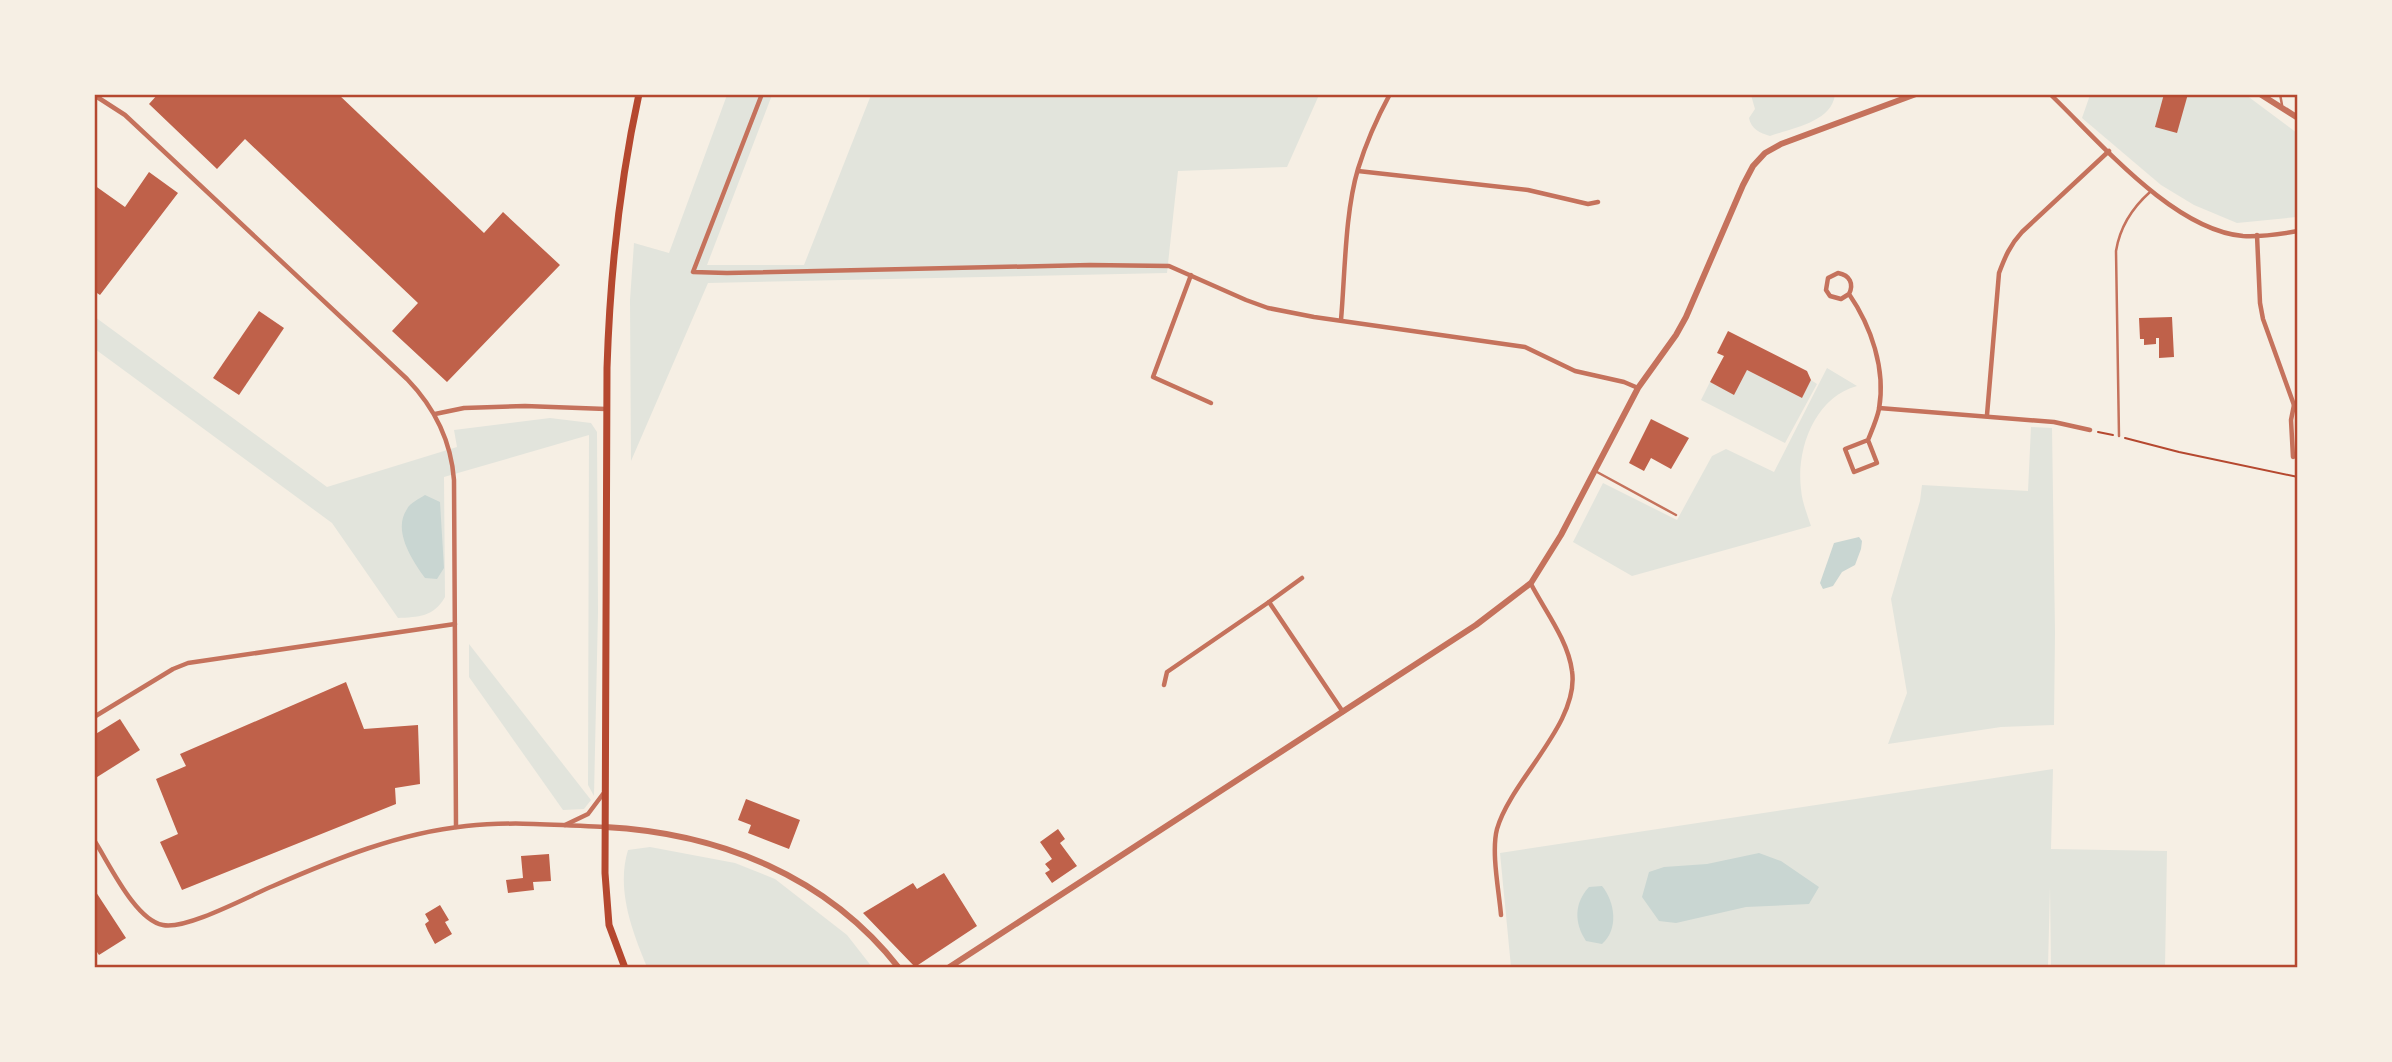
<svg xmlns="http://www.w3.org/2000/svg" width="2392" height="1062" font-family="Raleway,sans-serif">
<rect width="100%" height="100%" fill="#f6efe4"/>
<!-- green -->
<g fill="#e2e4dc">
<polygon points="930,94 938,97 939,94 1319,95 1287,167 1178,171 1167,273 708,283 631,461 630,300 634,243 669,253 727,95 772,95 707,265 804,265 871,95"/>
<path d="M1751 95V94L1835 95C1831 122 1793 128 1770 136 1760 133 1751 129 1749 118L1755 109Z"/>
<polygon points="2090,95 2246,95 2297,133 2297,217 2237,223 2194,205 2161,185 2082,118"/>
<path d="M95 317 327 487 457 447 454 430 550 418 591 423 597 432 598 612 594 796 588 785 589 435 444 477 445 597C434 617 418 617 398 618L332 523 95 349Z"/>
<path d="M1827 368 1857 386C1815 397 1796 449 1801 489 1802 502 1807 514 1811 526L1632 576 1573 542 1603 483 1677 520 1712 456 1726 449 1774 472Z"/>
<polygon points="1747,370 1802,398 1811,380 1817,384 1785,443 1701,400 1710,382 1734,394"/>
<polygon points="2031,427 2052,428 2055,632 2054,725 2001,727 1888,744 1907,693 1891,599 1920,501 1922,485 2028,491"/>
<polygon points="469,644 591,800 584,809 563,810 469,677"/>
<polygon points="2053,769 2051,849 2167,851 2165,967 2051,967 2050,887 2048,967 1511,967 1500,853"/>
<path d="M650 847 735 863 775 879 847 935 872 967H647C632 931 616 889 628 850Z"/>
</g>
<!-- water -->
<g fill="#c9d6d2">
<path d="M425 495 440 502 444 568 437 579 425 578C413 561 392 531 407 509 410 503 419 499 425 495Z"/>
<polygon points="1859,537 1862,541 1861,549 1855,565 1842,572 1833,586 1823,589 1820,583 1834,543"/>
<polygon points="1759,853 1781,861 1819,887 1809,904 1746,907 1676,923 1659,921 1642,897 1649,872 1664,867 1707,864"/>
<path d="M1602 886C1615 902 1619 929 1602 944L1586 941C1574 923 1574 903 1589 887Z"/>
</g>
<!-- building -->
<g fill="#bf614a">
<polygon points="158,94 338,94 484,233 503,212 560,265 447,382 392,331 418,303 245,139 217,169 149,104"/>
<polygon points="2164,94 2188,94 2177,133 2155,127"/>
<polygon points="149,172 178,193 100,295 94,291 94,185 125,207"/>
<polygon points="259,311 284,328 239,395 213,378"/>
<polygon points="2172,317 2174,357 2159,358 2159,338 2156,338 2156,344 2144,345 2144,339 2140,339 2139,318"/>
<polygon points="1728,331 1807,371 1811,380 1802,398 1747,370 1734,395 1710,382 1724,356 1717,353"/>
<polygon points="1651,419 1689,438 1671,469 1651,458 1644,471 1629,463"/>
<polygon points="346,682 364,729 418,725 420,784 395,788 396,804 182,890 160,842 178,834 156,779 186,766 180,754"/>
<polygon points="120,719 140,750 94,779 94,735"/>
<polygon points="746,799 800,820 789,849 748,833 751,825 738,820"/>
<polygon points="1058,829 1065,839 1060,843 1077,866 1052,883 1045,873 1050,870 1045,864 1052,859 1040,842"/>
<polygon points="549,854 551,881 533,882 534,890 508,893 506,880 523,878 521,856"/>
<polygon points="944,873 977,926 915,967 863,913 913,883 917,889"/>
<polygon points="94,889 126,938 99,955 97,952 94,954"/>
<polygon points="440,905 449,920 445,922 452,934 435,944 428,931 425,924 429,921 425,914"/>
</g>
<g fill="none" stroke-linecap="round" stroke-linejoin="round">
<!-- path -->
<g stroke="#b5482f" stroke-width="2">
<polyline points="2098,432 2113,435"/>
<polyline points="2125,438 2179,452 2298,477"/>
</g>
<!-- service -->
<g stroke="#c5725c" stroke-width="2.5">
<polyline points="2280,94 2282,105"/>
<path d="M2119 436 2116 251C2120 226 2132 208 2150 192"/>
<polyline points="1597,472 1676,515"/>
</g>
<!-- minor -->
<g stroke="#c5725c" stroke-width="4.5">
<polyline points="762,94 693,272 727,273 1090,265 1169,266 1246,300 1268,308 1314,317 1525,347 1575,371 1624,382 1638,388"/>
<path d="M2050 94C2099 141 2173 230 2243 236 2261 237 2281 234 2298 231"/>
<path d="M94 95 125 115 407 379C435 408 451 440 454 480L456 827"/>
<polyline points="1358,171 1528,190 1588,204 1598,202"/>
<polyline points="2257,235 2260,303 2263,319 2294,405 2298,405"/>
<polyline points="1191,275 1153,377 1211,403"/>
<path d="M1849 294 1841 299 1830 296 1826 290 1828 278 1838 273C1850 275 1854 284 1849 294 1871 326 1886 369 1879 409 1877 419 1872 430 1868 440L1845 449 1854 472 1877 463 1868 440"/>
<path d="M1341 320C1345 274 1345 212 1358 169 1366 143 1377 118 1390 94"/>
<polyline points="1879,408 2054,422 2090,430"/>
<polyline points="435,414 464,408 525,406 606,409"/>
<path d="M1987 415 1999 273C2005 257 2010 245 2022 232L2109 151"/>
<polyline points="2293,457 2291,420 2294,405"/>
<polyline points="1302,578 1269,602 1343,712"/>
<polyline points="1164,685 1167,672 1269,602"/>
<polyline points="94,717 173,669 188,663 455,624"/>
<polyline points="565,825 588,814 603,794"/>
<path d="M94 840C109 863 135 920 163 925 186 930 249 896 273 886 335 859 399 833 466 826 512 821 559 825 605 827"/>
<path d="M1501 915C1499 891 1491 852 1497 829 1511 780 1580 723 1572 671 1568 640 1545 611 1531 584"/>
</g>
<!-- tertiary -->
<g stroke="#c5725c" stroke-width="6">
<polyline points="2260,94 2298,118"/>
<path d="M605 827C719 833 827 876 899 968"/>
<polyline points="948,968 1476,625 1531,583 1561,535 1638,388 1676,335 1686,317 1743,185 1753,166 1765,153 1781,144 1916,94"/>
</g>
<!-- secondary -->
<path stroke="#b5482f" stroke-width="7" d="M625 968 609 925 605 873 607 368C610 276 619 185 639 94"/>
</g>
<!-- border -->
<rect width="2392" height="1062" fill="none" stroke="#f6efe4" stroke-width="192"/>
<rect x="96" y="96" width="2200" height="870" fill="none" stroke="#b5482f" stroke-width="2.5"/>
</svg>
